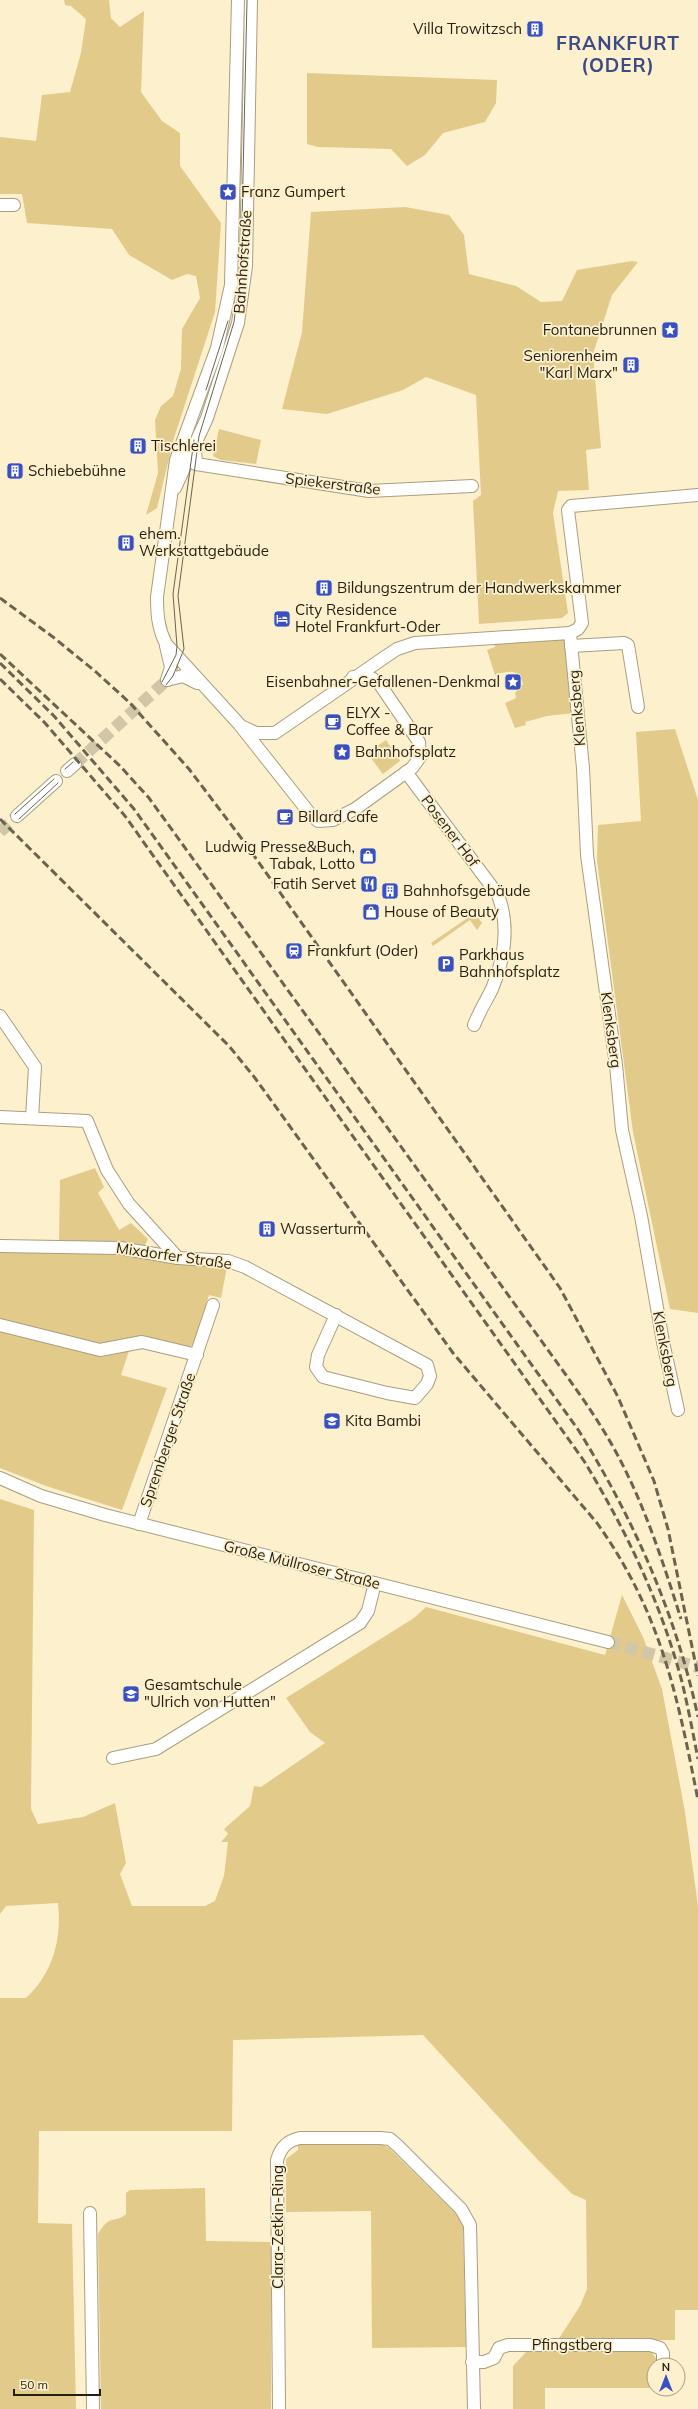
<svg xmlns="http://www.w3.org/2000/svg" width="698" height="2409" font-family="Mulish,sans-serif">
<rect width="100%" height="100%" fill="#fdf0cd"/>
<!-- green -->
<g fill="#e2ca8a">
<polygon points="64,0 109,0 111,18 120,27 144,11 141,92 162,121 180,133 180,166 221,223 215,312 174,438 157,508 146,515 158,473 155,420 161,406 173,396 181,369 182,329 200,298 196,276 187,274 172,280 129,255 112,229 27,223 22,194 0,194 0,137 36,141 42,95 70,92 81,53 86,19 71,6 65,5"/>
<polygon points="307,73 497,80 496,103 485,122 443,133 425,155 407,166 391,149 318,147 307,144"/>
<polygon points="405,207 449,215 464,235 469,274 516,286 541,302 562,301 577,270 632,261 638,262 612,295 593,354 601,448 586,450 589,490 558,491 553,513 568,613 562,618 479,624 473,501 481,495 476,395 426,377 403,390 327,414 282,409 302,332 311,212"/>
<polygon points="219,429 261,440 256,464 221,460 213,456"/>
<path d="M567 637 574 713 547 716 525 722 526 725 515 728 505 703 516 698 515 693 523 684C519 668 508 671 495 675L487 650 495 647 494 643Z"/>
<polygon points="675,729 698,800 698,1313 670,1309 633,1132 597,860 598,825 641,821 636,732"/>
<polygon points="386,740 400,761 383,774 367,753"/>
<polygon points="477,916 482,923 477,930 470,920 433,946 431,943 469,917"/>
<polygon points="95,1168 104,1187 98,1193 119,1230 131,1223 148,1239 145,1245 59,1240 60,1180"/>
<polygon points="0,1253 122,1253 155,1261 227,1267 221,1298 209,1295 194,1343 190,1347 183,1347 142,1336 100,1344 0,1319"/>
<polygon points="0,1329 103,1357 130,1348 121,1375 167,1388 122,1510 46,1486 0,1468"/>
<path d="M0 1499 34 1510 31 1809 38 1824 83 1817 115 1803 126 1863 120 1874 132 1906H205L215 1901 224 1876 228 1842H221L228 1834 224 1829 250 1806 254 1786 261 1787 325 1743 310 1732 286 1698 414 1618 426 1607 605 1655 622 1595 643 1637 662 1689 685 1812 698 1906V2310H675V2340H558L580 2306 587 2289 586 2200 572 2194 538 2160 423 2035 233 2040 232 2131H39L38 2223 72 2224 76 2409H0V1998H26C53 1973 62 1939 58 1903L6 1906 0 1914Z"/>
<polygon points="302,2143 380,2143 389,2148 459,2217 463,2224 466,2347 372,2348 371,2211 286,2212 286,2159 298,2150 298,2145"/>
<path d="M205 2188 206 2241 271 2242V2409H101L98 2234C110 2213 115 2224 126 2214V2193L130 2190Z"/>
<polygon points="650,2350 657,2360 657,2365 654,2365 654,2388 545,2388 545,2409 513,2409 513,2366 527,2351"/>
</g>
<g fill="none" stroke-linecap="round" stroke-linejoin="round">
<!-- minor-tunnel -->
<g stroke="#d2c6a8" stroke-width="12" stroke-dasharray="12 6" stroke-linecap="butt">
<polyline points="75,764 167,680"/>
<polyline points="0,832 17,816"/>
<polyline points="608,1642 698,1667"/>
</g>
<!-- minor casing -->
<g stroke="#aa9e7e" stroke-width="14">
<g id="minor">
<path d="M238 0 231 285 217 348 176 460 157 597C157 614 158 628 166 644L239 724 311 815 318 821 333 820 355 809 412 768 420 757 419 742 379 683 368 676 353 677"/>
<polyline points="0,205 14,205"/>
<polyline points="195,449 196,464 369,491 472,486"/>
<polyline points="175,488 207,418 238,323 246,266 251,0"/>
<polyline points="570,633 583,768 587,855 616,1065 622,1130 641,1216 663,1342 678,1410"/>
<polyline points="166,646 171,667 167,680"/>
<polyline points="571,646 624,643 628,645 638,707"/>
<polyline points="167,680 183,676 197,683"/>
<polyline points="243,727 256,733 275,733 385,657 397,649 415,643 570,633 578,629 582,623 568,510 571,506 698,495"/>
<polyline points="67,771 75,764"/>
<path d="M406 772 498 895C510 927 505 958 492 989 486 1001 479 1012 474 1025"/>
<polyline points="17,816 56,781"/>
<polyline points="0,1016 35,1067 32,1118"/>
<polyline points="0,1117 87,1121 107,1170 129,1204 178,1258"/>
<polyline points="0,1246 120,1248 178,1258 228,1261 245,1267 427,1365 430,1376 427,1384 415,1398 387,1393 323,1377 316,1367 318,1355 336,1315"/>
<polyline points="0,1325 100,1350 142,1342 197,1355"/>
<polyline points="0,1478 41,1496 105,1515 608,1642"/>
<polyline points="139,1524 213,1305"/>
<polyline points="113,1758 156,1749 360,1623 368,1611 375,1583"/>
<polyline points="90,2213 93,2409"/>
<polyline points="472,2362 484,2362 494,2358 499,2348 508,2345 650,2345 660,2348 663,2353 663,2365"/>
<path d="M279 2409 277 2160C281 2147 287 2141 300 2138H380L390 2139 398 2146 461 2209 470 2225 474 2409"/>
</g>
</g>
<!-- minor -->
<use href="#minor" stroke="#fff" stroke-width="12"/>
<!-- tram -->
<g stroke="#6a634f" stroke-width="1">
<polyline points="206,390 228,321"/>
<polyline points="162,682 176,655 177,646 173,594 194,440"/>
<polyline points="166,685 173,676 184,649 178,596 199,436 234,322 241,265 247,0"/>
<polyline points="65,769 73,762"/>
<polyline points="15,814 54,779"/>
<polyline points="19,819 58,783"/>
</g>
<!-- rail -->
<g stroke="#6a634f" stroke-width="3" stroke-dasharray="8 4" stroke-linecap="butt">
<polyline points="0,598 53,637 96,672 130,703 189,769 245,843 560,1288 618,1397 654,1481 668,1529 698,1676"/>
<path d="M0 654 120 766 149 798 566 1375C584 1400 602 1426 617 1454 645 1506 663 1562 681 1619"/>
<path d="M0 663 54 716 134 809 579 1431C634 1520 676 1614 698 1717"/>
<path d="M0 679 45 723 125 816 584 1461C626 1530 661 1603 682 1682 688 1707 693 1733 698 1759"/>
<path d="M0 819 229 1046 255 1078 453 1353 597 1523C661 1613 677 1694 698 1800"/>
</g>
</g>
<!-- icons -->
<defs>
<g id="building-square" transform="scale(0.9)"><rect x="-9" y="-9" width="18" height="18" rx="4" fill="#3950c2" stroke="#fdf0cd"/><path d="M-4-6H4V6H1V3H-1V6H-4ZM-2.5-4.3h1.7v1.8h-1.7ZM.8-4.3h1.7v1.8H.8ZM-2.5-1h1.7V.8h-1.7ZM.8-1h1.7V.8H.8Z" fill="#fff"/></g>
<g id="sight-square" transform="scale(0.9)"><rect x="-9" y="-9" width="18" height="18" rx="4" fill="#3950c2" stroke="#fdf0cd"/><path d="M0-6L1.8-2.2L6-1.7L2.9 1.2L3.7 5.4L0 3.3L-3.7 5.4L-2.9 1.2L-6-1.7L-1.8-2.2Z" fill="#fff"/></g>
<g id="hotel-square" transform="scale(0.9)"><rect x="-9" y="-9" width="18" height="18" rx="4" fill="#3950c2" stroke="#fdf0cd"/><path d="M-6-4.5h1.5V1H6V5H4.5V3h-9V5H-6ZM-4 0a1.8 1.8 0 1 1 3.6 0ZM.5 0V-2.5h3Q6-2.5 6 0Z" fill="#fff"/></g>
<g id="cafe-square" transform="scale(0.9)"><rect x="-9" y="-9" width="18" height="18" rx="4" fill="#3950c2" stroke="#fdf0cd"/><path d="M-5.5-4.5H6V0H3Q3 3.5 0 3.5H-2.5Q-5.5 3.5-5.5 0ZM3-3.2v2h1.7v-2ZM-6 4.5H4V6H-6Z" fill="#fff"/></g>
<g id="shop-square" transform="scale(0.9)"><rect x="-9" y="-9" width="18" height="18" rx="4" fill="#3950c2" stroke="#fdf0cd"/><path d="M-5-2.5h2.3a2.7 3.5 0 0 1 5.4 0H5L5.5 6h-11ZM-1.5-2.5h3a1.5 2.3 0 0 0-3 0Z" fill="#fff"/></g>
<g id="restaurant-square" transform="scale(0.9)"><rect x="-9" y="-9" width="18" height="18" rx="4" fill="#3950c2" stroke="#fdf0cd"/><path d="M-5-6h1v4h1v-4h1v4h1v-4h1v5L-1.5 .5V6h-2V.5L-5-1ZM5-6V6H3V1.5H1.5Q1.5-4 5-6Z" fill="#fff"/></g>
<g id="station-square" transform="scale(0.9)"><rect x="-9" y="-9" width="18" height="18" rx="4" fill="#3950c2" stroke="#fdf0cd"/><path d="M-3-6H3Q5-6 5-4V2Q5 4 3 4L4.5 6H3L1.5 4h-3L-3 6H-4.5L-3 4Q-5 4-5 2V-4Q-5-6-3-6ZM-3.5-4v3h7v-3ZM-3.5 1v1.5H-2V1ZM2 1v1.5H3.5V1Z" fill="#fff"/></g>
<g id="parking-square" transform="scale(0.9)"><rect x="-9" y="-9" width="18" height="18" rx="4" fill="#3950c2" stroke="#fdf0cd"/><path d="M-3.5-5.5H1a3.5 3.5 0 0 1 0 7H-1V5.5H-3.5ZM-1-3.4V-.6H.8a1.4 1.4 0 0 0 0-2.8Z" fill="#fff"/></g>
<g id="school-square" transform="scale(0.9)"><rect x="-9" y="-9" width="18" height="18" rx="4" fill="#3950c2" stroke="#fdf0cd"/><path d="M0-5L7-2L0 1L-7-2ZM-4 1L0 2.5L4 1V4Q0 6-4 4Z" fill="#fff"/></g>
</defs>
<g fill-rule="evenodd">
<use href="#building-square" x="535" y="29"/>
<use href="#sight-square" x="228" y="192"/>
<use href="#sight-square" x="670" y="330"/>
<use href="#building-square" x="631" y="365"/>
<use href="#building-square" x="138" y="446"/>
<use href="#building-square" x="15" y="471"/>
<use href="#building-square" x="126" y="543"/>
<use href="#building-square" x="324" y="588"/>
<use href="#hotel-square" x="282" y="619"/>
<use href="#sight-square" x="513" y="682"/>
<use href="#cafe-square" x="333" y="722"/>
<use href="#sight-square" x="342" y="752"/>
<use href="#cafe-square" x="285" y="817"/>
<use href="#shop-square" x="368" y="856"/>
<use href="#restaurant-square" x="369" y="884"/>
<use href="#building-square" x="390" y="891"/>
<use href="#shop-square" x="371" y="912"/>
<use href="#station-square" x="294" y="951"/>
<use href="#parking-square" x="446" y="964"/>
<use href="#building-square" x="267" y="1229"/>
<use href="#school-square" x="332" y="1421"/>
<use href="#school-square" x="131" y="1694"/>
</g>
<g text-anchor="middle" stroke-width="3.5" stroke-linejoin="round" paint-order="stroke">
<!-- poi labels -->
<g font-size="15" fill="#241f13" stroke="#fdf0cd" text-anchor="start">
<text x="522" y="34" text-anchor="end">Villa Trowitzsch</text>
<text x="241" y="197">Franz Gumpert</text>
<text x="657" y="335" text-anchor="end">Fontanebrunnen</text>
<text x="618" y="361" text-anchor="end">Seniorenheim<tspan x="618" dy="17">"Karl Marx"</tspan></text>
<text x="151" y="451">Tischlerei</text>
<text x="28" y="476">Schiebebühne</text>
<text x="139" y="539">ehem.<tspan x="139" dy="17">Werkstattgebäude</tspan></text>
<text x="337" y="593">Bildungszentrum der Handwerkskammer</text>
<text x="295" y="615">City Residence<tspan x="295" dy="17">Hotel Frankfurt-Oder</tspan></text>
<text x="500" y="687" text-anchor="end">Eisenbahner-Gefallenen-Denkmal</text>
<text x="346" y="718">ELYX -<tspan x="346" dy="17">Coffee &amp; Bar</tspan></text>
<text x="355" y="757">Bahnhofsplatz</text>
<text x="298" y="822">Billard Cafe</text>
<text x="355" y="852" text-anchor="end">Ludwig Presse&amp;Buch,<tspan x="355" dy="17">Tabak, Lotto</tspan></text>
<text x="356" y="889" text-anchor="end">Fatih Servet</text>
<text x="403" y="896">Bahnhofsgebäude</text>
<text x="384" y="917">House of Beauty</text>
<text x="307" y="956">Frankfurt (Oder)</text>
<text x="459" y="960">Parkhaus<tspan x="459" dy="17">Bahnhofsplatz</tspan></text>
<text x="280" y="1234">Wasserturm</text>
<text x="345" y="1426">Kita Bambi</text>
<text x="144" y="1690">Gesamtschule<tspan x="144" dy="17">"Ulrich von Hutten"</tspan></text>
</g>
<!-- street labels -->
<g font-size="15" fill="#241f13" stroke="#fdf0cd">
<text transform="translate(243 262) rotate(-86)" y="5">Bahnhofstraße</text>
<text transform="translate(333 484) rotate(7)" y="5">Spiekerstraße</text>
<text transform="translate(577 708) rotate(-95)" y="5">Klenksberg</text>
<text transform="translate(450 831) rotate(53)" y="5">Posener Hof</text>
<text transform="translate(611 1030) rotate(82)" y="5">Klenksberg</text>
<text transform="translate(174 1256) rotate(8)" y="5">Mixdorfer Straße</text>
<text transform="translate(665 1349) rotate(79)" y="5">Klenksberg</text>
<text transform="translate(168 1440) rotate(-71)" y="5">Spremberger Straße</text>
<text transform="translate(302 1565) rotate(14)" y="5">Große Müllroser Straße</text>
<text transform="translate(278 2227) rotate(-90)" y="5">Clara-Zetkin-Ring</text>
<text x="572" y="2350">Pfingstberg</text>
</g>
<!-- district labels -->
<g font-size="19" font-weight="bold" letter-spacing="1" fill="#3a4b86" stroke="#fdf0cd">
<text x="618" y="50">FRANKFURT<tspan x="618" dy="22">(ODER)</tspan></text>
</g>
</g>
<!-- north arrow -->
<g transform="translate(666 2377)"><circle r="19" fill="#fdf0cd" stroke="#a69c83"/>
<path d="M0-3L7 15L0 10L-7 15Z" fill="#3950c2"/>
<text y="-6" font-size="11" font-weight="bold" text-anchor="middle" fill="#241f13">N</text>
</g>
<!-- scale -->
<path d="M14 2389v6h86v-6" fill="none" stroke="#241f13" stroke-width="2"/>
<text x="20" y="2389" font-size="12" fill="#241f13" stroke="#fdf0cd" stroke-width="3" paint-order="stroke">50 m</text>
</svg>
